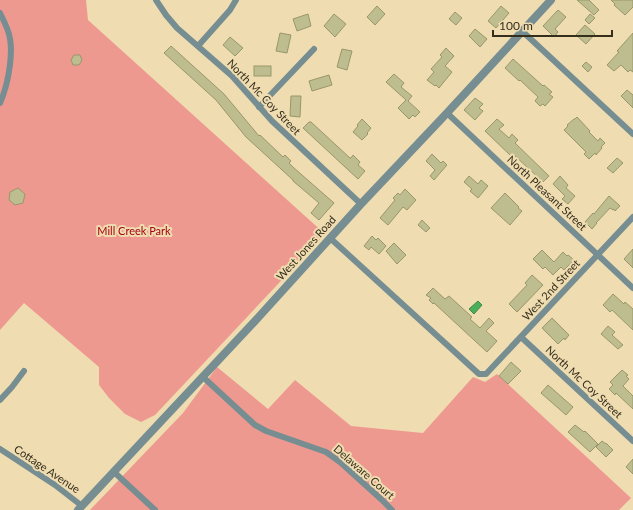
<svg xmlns="http://www.w3.org/2000/svg" width="633" height="510" font-family="Lato,sans-serif">
<rect width="100%" height="100%" fill="#efdcb0"/>
<!-- green -->
<g fill="#ee9990">
<polygon points="0,0 86,0 88,20 325,234 155,415 141,422 125,414 109,398 99,385 99,367 24,303 0,330"/>
<polygon points="217,367 268,409 295,380 351,426 423,433 473,377 485,382 497,374 631,498 619,510 90,510 183,413"/>
</g>
<!-- water -->
<polygon fill="#49af5a" stroke="#438848" points="478,301 482,305 474,314 469,309"/>
<!-- building -->
<g fill="#bebd90" stroke="#98976b">
<polygon points="577,0 589,0 599,10 594,15"/>
<polygon points="611,0 633,0 633,7 625,15 614,5 615,4"/>
<polygon points="377,6 385,14 375,25 367,17"/>
<polygon points="501,6 509,13 496,28 488,21"/>
<polygon points="558,10 566,17 555,29 558,32 554,37 543,26"/>
<polygon points="455,12 462,18 456,25 449,19"/>
<polygon points="308,14 311,26 297,31 293,19"/>
<polygon points="334,14 346,24 335,37 324,26"/>
<polygon points="590,14 595,18 589,24 585,20"/>
<polygon points="585,25 595,34 586,44 576,35"/>
<polygon points="475,29 487,39 480,47 469,36"/>
<polygon points="280,33 291,35 287,53 276,51"/>
<polygon points="633,33 633,72 630,70 628,72 621,65 614,71 607,65 619,52 617,51"/>
<polygon points="230,37 243,48 235,56 223,45"/>
<polygon points="171,46 224,94 259,136 260,135 283,157 285,155 291,161 289,163 294,168 334,203 319,220 311,213 319,203 293,181 293,180 246,137 216,100 164,53"/>
<polygon points="446,48 454,56 445,66 452,72 439,88 436,85 435,86 427,80 434,72 431,69 442,57 440,55"/>
<polygon points="342,49 352,51 347,70 337,67"/>
<polygon points="74,55 80,55 82,60 79,65 73,65 71,60"/>
<polygon points="513,59 543,86 544,85 552,92 549,94 553,97 545,106 543,104 540,106 535,101 538,97 520,80 519,81 505,68"/>
<polygon points="586,62 592,67 588,72 582,66"/>
<rect x="254" y="66" width="17" height="10"/>
<polygon points="394,74 404,83 401,87 412,96 408,101 420,112 415,117 413,115 409,119 398,108 406,100 386,82"/>
<polygon points="329,75 332,85 312,91 309,81"/>
<polygon points="627,90 633,95 633,108 621,96"/>
<polygon points="291,96 301,96 300,117 290,116"/>
<polygon points="475,98 483,104 479,108 483,111 475,120 464,110"/>
<polygon points="577,117 590,131 589,132 598,141 600,138 605,143 601,147 602,148 596,155 595,153 589,159 584,154 586,152 564,130 568,126 567,125 574,119 575,119"/>
<polygon points="362,119 371,128 367,133 368,134 362,140 353,132 358,126 357,125"/>
<polygon points="497,119 504,125 499,129 509,138 512,134 518,140 515,143 549,176 543,182 513,154 511,156 485,131"/>
<polygon points="309,122 311,122 350,158 351,158 353,155 360,162 358,165 365,171 358,179 303,128"/>
<polygon points="432,154 441,163 443,161 447,165 434,180 430,176 435,170 426,161"/>
<polygon points="617,158 623,163 613,173 607,168"/>
<polygon points="469,176 478,184 481,180 488,186 478,198 470,191 472,189 464,182"/>
<polygon points="560,176 568,185 566,188 575,196 568,204 562,199 565,196 553,184"/>
<polygon points="18,188 25,194 23,203 15,205 9,200 10,192"/>
<polygon points="405,189 416,200 407,210 403,207 388,225 380,218 395,200 393,198 398,193 400,195"/>
<polygon points="505,193 519,207 518,208 522,211 510,225 491,208"/>
<polygon points="609,196 620,206 615,211 614,209 613,210 610,208 596,223 597,223 592,229 585,222 593,213 594,214"/>
<polygon points="422,220 430,228 426,232 418,225"/>
<polygon points="372,236 376,240 378,238 386,246 379,254 371,247 369,250 364,246"/>
<polygon points="394,243 406,255 397,264 386,251"/>
<polygon points="633,249 633,268 624,259"/>
<polygon points="542,250 554,262 563,252 567,256 568,255 574,260 564,270 561,267 553,275 545,267 543,269 533,259"/>
<polygon points="532,275 543,285 517,312 509,304 527,285 525,283"/>
<polygon points="433,288 445,299 449,296 472,317 470,319 480,328 489,318 494,323 486,331 497,341 487,352 434,303 433,304 429,300 431,298 426,295"/>
<polygon points="613,294 624,304 625,302 633,309 633,330 612,310 610,312 603,305"/>
<polygon points="552,318 569,335 565,340 564,338 558,344 542,328"/>
<polygon points="608,326 615,332 612,335 623,345 618,349 601,334"/>
<polygon points="511,362 521,371 508,384 499,376"/>
<polygon points="622,370 628,375 626,376 629,379 623,386 633,396 633,409 616,393 615,395 609,389 613,385 610,382"/>
<polygon points="548,385 573,407 566,415 541,393"/>
<polygon points="575,425 584,432 585,431 598,444 590,452 568,432"/>
<polygon points="602,441 606,444 606,443 613,450 606,457 596,447"/>
<polygon points="633,459 633,474 626,467"/>
</g>
<g fill="none" stroke-linecap="round" stroke-linejoin="round">
<!-- minor -->
<g stroke="#768e91" stroke-width="6">
<polyline points="156,0 166,15 177,28 232,76 272,121 361,204"/>
<path d="M0 13C3 19 6 25 8 31 15 50 8 85 0 103"/>
<polyline points="522,31 633,134"/>
<polyline points="198,46 230,10 236,0"/>
<polyline points="259,107 314,49"/>
<polyline points="447,113 633,288"/>
<polyline points="330,238 479,374 486,374 633,217"/>
<polyline points="521,337 633,441"/>
<polyline points="203,377 255,425 266,431 326,452 340,462 382,500 392,510"/>
<polyline points="0,400 12,387 24,371"/>
<polyline points="0,449 55,485 82,506"/>
<polyline points="114,472 155,510"/>
</g>
<!-- tertiary -->
<polyline stroke="#768e91" stroke-width="8" points="78,510 255,321 361,204 447,113 551,0"/>
</g>
<g text-anchor="middle" stroke-width="4" stroke-linejoin="round" paint-order="stroke">
<!-- street labels -->
<g font-size="11" fill="#362e1d" stroke="#efdcb0">
<text transform="translate(264 97) rotate(46)" y="4">North Mc Coy Street</text>
<text transform="translate(547 193) rotate(43)" y="4">North Pleasant Street</text>
<text transform="translate(306 248) rotate(-48)" y="4">West Jones Road</text>
<text transform="translate(551 290) rotate(-47)" y="4">West 2nd Street</text>
<text transform="translate(584 382) rotate(43)" y="4">North Mc Coy Street</text>
<text transform="translate(47 469) rotate(34)" y="4">Cottage Avenue</text>
<text transform="translate(364 472) rotate(41)" y="4">Delaware Court</text>
</g>
<!-- park labels -->
<g font-size="11" fill="#a50010" stroke="#efdcb0">
<text x="134" y="235">Mill Creek Park</text>
</g>
</g>
<!-- scale -->
<path d="M493 30v6h119v-6" fill="none" stroke="#362e1d" stroke-width="2"/>
<text x="499" y="30" font-size="12" fill="#362e1d" stroke="#efdcb0" stroke-width="3" paint-order="stroke">100 m</text>
</svg>
